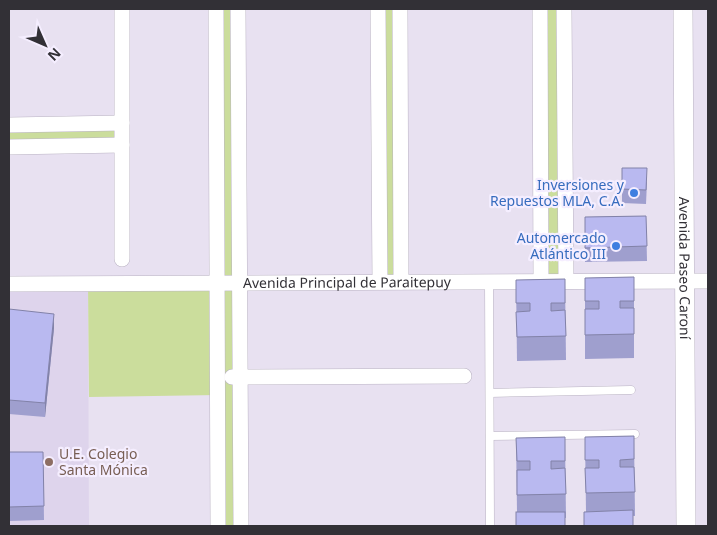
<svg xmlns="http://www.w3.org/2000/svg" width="717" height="535" font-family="'Noto Sans',sans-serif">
<rect width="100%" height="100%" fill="#e8e1f1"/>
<!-- built -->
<polygon fill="#ded4ec" points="9,284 88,284 89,526 9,526"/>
<!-- green -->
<g fill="#cbdd9c">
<polygon points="216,9 238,9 241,526 218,526 218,395 89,397 88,284 217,283"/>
<polygon points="378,9 400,9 401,282 380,282"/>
<polygon points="540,9 564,9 566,281 541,281"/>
<polygon points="122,123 122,145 9,147 9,125"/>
</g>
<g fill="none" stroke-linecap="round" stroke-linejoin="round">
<!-- service casing -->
<g stroke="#bab3c3" stroke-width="9">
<g id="service">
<polyline points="489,281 490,526"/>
<polyline points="490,393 631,390"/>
<polyline points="490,436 635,434"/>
</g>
</g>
<!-- minor casing -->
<g stroke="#bab3c3" stroke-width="16">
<g id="minor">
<polyline points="122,9 122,259"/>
<polyline points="216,9 218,526"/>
<polyline points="238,9 241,526"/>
<polyline points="378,9 380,282"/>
<polyline points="400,9 401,282"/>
<polyline points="540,9 541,281"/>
<polyline points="564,9 566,281"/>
<polyline points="9,125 122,123"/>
<polyline points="9,147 122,145"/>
<path id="s1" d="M9 284 708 281"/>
<polyline points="232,377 464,376"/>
</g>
</g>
<!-- tertiary casing -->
<g stroke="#bab3c3" stroke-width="20">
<g id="tertiary">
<path id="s2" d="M683 9 686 526"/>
</g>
</g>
<!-- service -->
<use href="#service" stroke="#fff" stroke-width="8"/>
<!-- minor -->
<use href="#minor" stroke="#fff" stroke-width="15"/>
<!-- tertiary -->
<use href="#tertiary" stroke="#fff" stroke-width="19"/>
</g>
<!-- wall -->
<g fill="#9f9fce">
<polygon points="647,182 646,204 622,203 622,189"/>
<polygon points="646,216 647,261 585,262 585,217"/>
<polygon points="634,277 634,358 585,359 585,278"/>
<polygon points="565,279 566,360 517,361 516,280"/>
<polygon points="9,309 54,328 45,417 9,414"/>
<polygon points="634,436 635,516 586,512 585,437"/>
<polygon points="565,437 566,518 517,512 516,438"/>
<polygon points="9,452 43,452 44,520 9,521"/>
</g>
<!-- shaded-wall -->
<polygon fill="#8282a8" points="54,314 54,328 45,417 45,403"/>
<!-- building -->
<g fill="#b9b9f0" stroke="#8282a8">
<polygon points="622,168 647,168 646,190 622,189"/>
<polygon points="646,216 647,246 585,248 585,217"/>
<polygon points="634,277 634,301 620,301 620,308 634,308 634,334 585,335 585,309 599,309 599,301 585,301 585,278"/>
<polygon points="565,279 565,303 551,303 551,311 565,310 566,336 517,337 516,312 530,311 530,303 516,303 516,280"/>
<polygon points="9,309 54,314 45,403 9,400"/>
<polygon points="634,436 634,459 620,460 620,467 634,467 635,492 586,493 585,468 599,468 599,460 585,460 585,437"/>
<polygon points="565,437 565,461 551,461 551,469 565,468 566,494 517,495 517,470 530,470 530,461 517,461 516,438"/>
<polygon points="9,452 43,452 44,506 9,507"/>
<polygon points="633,510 633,526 584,526 584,512"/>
<rect x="516" y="512" width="49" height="14"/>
</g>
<!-- markers -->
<g fill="#3f7fe0" stroke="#f5eeff" stroke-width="2">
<circle cx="634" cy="193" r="5"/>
<circle cx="616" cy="246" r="5"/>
</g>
<circle fill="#8d6e63" stroke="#f5eeff" stroke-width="2" cx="49" cy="462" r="5"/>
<g text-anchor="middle" stroke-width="4.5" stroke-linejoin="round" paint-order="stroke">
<!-- shop labels -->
<g font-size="14" fill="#366cbe" stroke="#f5eeff" text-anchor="end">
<text x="624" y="190">Inversiones y<tspan x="624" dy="16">Repuestos MLA, C.A.</tspan></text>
<text x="606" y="243">Automercado<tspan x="606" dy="16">Atlántico III</tspan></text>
</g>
<!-- street labels -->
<g font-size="14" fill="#323036" stroke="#f5eeff">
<text dy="5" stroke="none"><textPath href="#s2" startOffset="259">Avenida Paseo Caroní</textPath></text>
<text dy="5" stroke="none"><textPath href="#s1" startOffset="338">Avenida Principal de Paraitepuy</textPath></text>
</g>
<!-- education labels -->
<g font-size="14" fill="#785e54" stroke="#f5eeff" text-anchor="start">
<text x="59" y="459">U.E. Colegio<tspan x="59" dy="16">Santa Mónica</tspan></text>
</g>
</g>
<!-- border -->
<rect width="717" height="535" fill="none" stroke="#323036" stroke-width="20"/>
<!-- north arrow -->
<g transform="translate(45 45) rotate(135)" stroke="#f5eeff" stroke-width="4" paint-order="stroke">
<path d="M0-4L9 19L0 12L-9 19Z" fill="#323036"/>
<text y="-8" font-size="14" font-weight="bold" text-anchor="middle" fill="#323036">N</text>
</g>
</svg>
